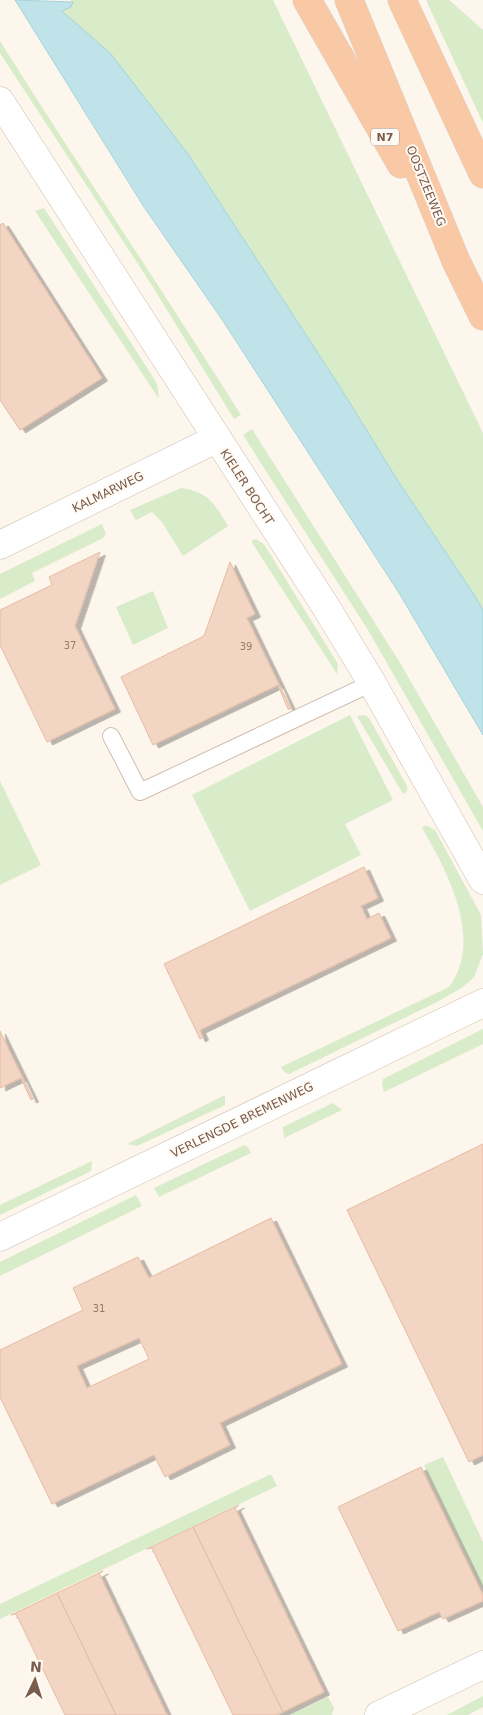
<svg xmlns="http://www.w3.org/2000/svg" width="483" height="1715" font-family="'DejaVu Sans',sans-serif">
<defs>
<filter id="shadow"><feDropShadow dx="5.5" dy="3" stdDeviation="0" flood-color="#0004"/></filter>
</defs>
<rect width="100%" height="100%" fill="#fdf6ec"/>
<!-- green -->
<g fill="#d8ecc9">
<polygon points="70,0 273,0 483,433 483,610 398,481 340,387 188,154 62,11 71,7 72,2"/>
<polygon points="426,0 449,0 483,30 483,123"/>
<path d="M0 41C79 167 162 289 241 415L234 419 151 284 0 53Z"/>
<polygon points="44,208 151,374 157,384 159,399 35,211"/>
<polygon points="252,429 399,661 483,807 483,831 368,630 243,435"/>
<path d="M181 488C209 492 214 503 228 526L183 556 162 522 152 512 136 520 130 510Z"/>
<polygon points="102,524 106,534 103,538 32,573 35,581 0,599 0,574"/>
<polygon points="256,539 264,544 338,664 337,674 251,541"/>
<polygon points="153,591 168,628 133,645 116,607"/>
<polygon points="350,715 393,800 345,824 361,855 250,911 192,795"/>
<polygon points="365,715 369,718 407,786 407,791 403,794 357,716"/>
<polygon points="0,781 41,865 0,885"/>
<path d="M426 825 435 830 481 915 483 954 474 977 463 987 437 1002 289 1074 284 1072 281 1067 449 987C483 942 450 875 422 828Z"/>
<polygon points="483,1029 483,1044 384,1092 382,1085 383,1079"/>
<polygon points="225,1095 225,1105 137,1146 127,1144"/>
<polygon points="333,1103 342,1110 284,1138 283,1127"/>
<polygon points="244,1145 248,1147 251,1153 159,1197 154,1188"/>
<polygon points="92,1161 91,1171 0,1215 0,1205"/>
<polygon points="136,1195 142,1206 0,1276 0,1262"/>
<polygon points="443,1457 483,1542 483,1588 424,1465"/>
<polygon points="271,1474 277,1486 0,1619 0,1604"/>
<polygon points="483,1696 483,1707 468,1715 447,1715"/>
<polygon points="328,1697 334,1708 332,1715 290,1715"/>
</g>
<!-- water -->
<polygon fill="#bfe3e8" stroke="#a5d3da" points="15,0 73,2 71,7 62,11 111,54 188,154 340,387 398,481 475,596 483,610 483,735 399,593 223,321 144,207"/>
<!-- building -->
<g fill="#f3d5c3" stroke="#e6bba3" fill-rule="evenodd" filter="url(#shadow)">
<polygon points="3,223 102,378 20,430 0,400 0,225"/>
<polygon points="100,552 75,626 115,709 47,742 0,645 0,610 52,585 49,577"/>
<polygon points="230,562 255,614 247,618 291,709 288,709 278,685 153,745 121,677 204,636"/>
<polygon points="364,867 378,898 361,906 367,919 379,913 391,938 200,1030 203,1037 200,1039 164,964"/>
<polygon points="0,1031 33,1099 31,1100 21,1078 0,1088"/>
<polygon points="483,1144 483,1455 469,1462 347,1210"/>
<path d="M271 1218 342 1364 220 1423 230 1445 165 1477 154 1455 52 1504 0 1397V1350L83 1310 73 1288 138 1257 149 1278ZM139 1338 149 1359 87 1388 77 1366Z"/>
<polygon points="421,1467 483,1595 483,1601 443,1619 439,1612 398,1631 338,1507"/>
<polygon points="239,1505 235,1508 324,1692 283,1712 193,1527"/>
<polygon points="193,1527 283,1712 277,1715 233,1715 152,1548 147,1549"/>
<polygon points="103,1571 99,1573 167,1715 116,1715 57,1593"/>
<polygon points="57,1593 116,1715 65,1715 16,1614 11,1615"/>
</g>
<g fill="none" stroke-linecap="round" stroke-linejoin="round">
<!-- service casing -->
<g stroke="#d1beb0" stroke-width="18">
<polyline id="service" points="111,736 140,792 372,683"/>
</g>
<!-- minor casing -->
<g stroke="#d1beb0" stroke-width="29">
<g id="minor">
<polyline points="0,545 216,439"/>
<polyline points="0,1237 483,1003"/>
<polyline points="379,1715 483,1665"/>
</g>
</g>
<!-- tertiary casing -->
<g stroke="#d1beb0" stroke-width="29">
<polyline id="tertiary" points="0,101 326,607 372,683 483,880"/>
</g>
<!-- trunk casing -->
<g stroke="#dad1cd" stroke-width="29">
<g id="trunk">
<polyline points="307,0 401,164"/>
<polyline points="349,0 456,261 483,316"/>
<polyline points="402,0 483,174"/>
</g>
</g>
<!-- service -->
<use href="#service" stroke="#fff" stroke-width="16"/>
<!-- minor -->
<use href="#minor" stroke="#fff" stroke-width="28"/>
<!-- tertiary -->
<use href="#tertiary" stroke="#fff" stroke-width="28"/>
<!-- trunk -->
<use href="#trunk" stroke="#f9c8a4" stroke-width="28"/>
</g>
<g text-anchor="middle" stroke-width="4" stroke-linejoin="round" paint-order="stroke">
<!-- number labels -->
<g font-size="10" fill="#987a6a">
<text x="70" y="649">37</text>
<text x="246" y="650">39</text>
<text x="99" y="1312">31</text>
</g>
<!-- shield labels -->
<rect fill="#fffaf3" stroke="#a28b7f" stroke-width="1" x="371" y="128.5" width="28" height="17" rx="4"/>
<g font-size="11" font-weight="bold" fill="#7a5c4d">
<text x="385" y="141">N7</text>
</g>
<!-- street labels -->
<g font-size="12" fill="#7a5c4d" stroke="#fffaf3">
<text transform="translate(426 186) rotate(68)" y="4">OOSTZEEWEG</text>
<text transform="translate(247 487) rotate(57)" y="4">KIELER BOCHT</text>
<text transform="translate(108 492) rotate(-26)" y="4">KALMARWEG</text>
<text transform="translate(242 1120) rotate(-26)" y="4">VERLENGDE BREMENWEG</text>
</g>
</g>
<!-- north arrow -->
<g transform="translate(35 1680) rotate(4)" stroke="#fffaf3" stroke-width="4" paint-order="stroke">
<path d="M0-4L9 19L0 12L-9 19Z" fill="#7a5c4d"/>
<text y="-8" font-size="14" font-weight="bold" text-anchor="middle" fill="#7a5c4d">N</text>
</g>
</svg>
